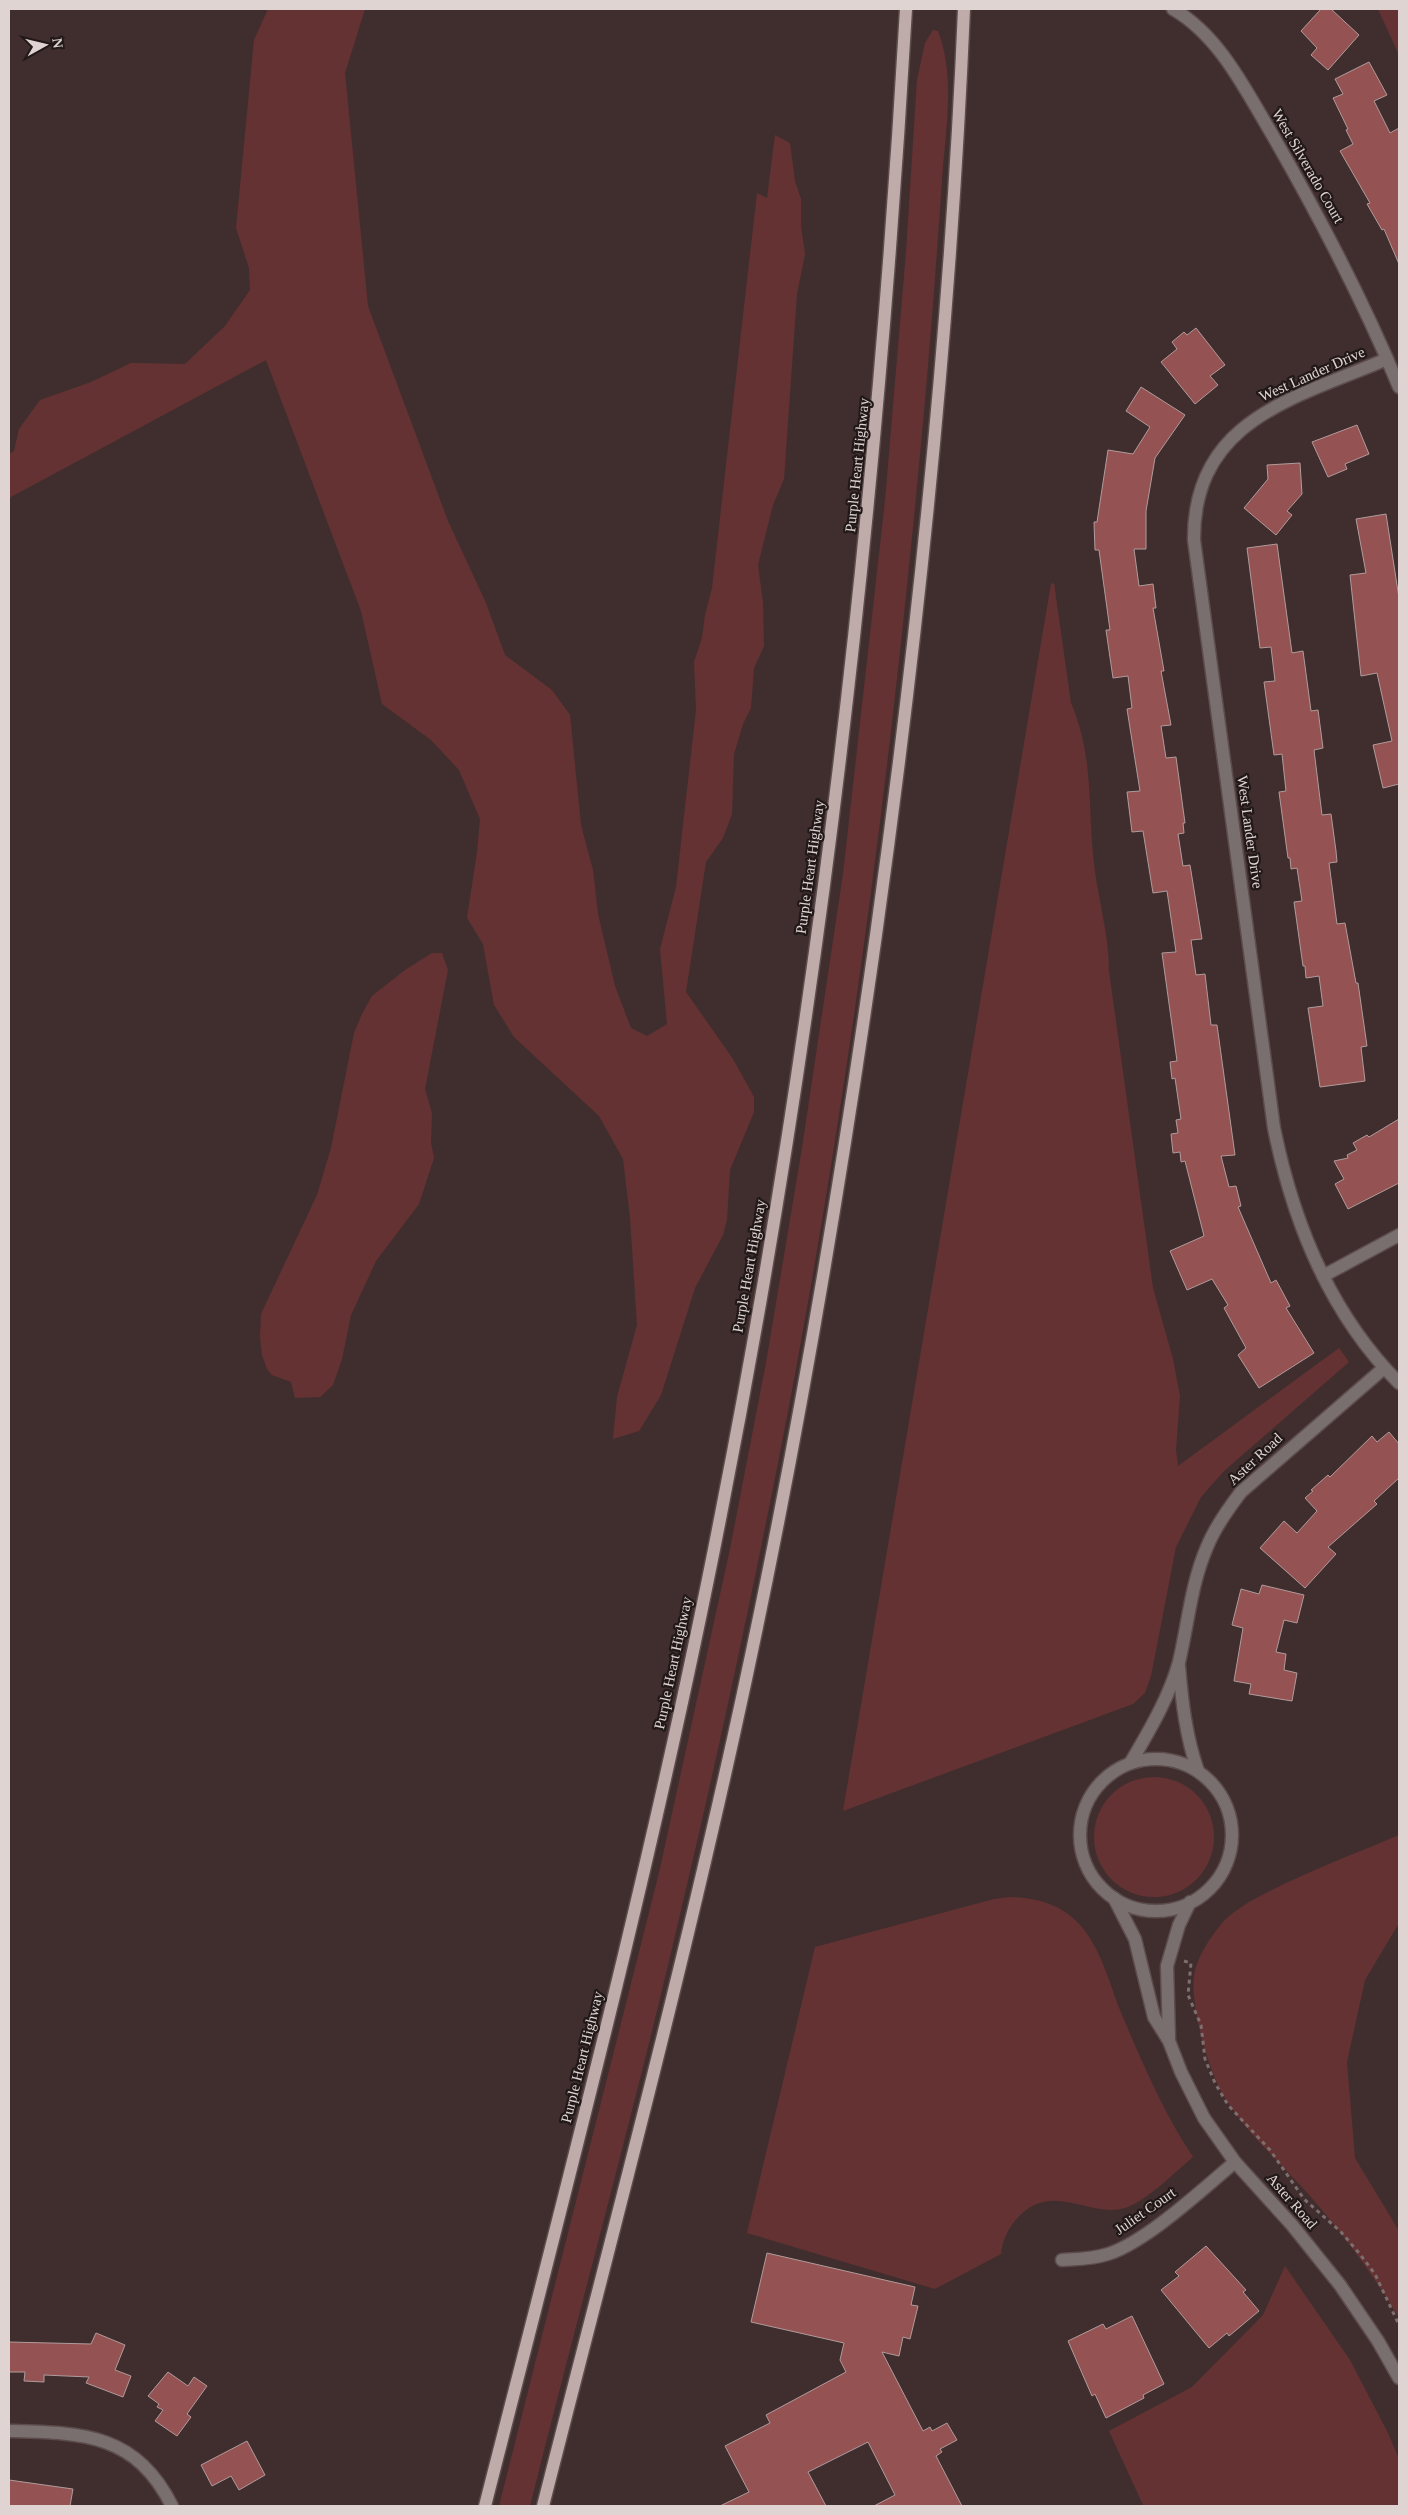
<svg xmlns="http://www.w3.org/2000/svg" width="1408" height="2515" font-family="'Times New Roman',serif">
<rect width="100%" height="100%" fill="#402e2e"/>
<!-- green -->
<g fill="#653233">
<polygon points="268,9 365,9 345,73 368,306 448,521 486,603 505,655 552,690 570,715 581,825 593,870 598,914 615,986 631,1028 647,1036 667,1024 660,949 676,887 696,710 694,662 702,638 705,615 712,588 757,193 767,198 775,135 790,143 795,181 801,199 801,226 805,254 797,294 784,479 773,505 758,565 763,603 764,646 754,668 751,708 743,724 734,754 732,814 723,838 706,862 686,992 733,1059 754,1097 754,1112 730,1170 727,1220 723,1235 695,1288 661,1395 639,1431 613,1439 617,1397 637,1325 630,1217 623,1159 599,1116 514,1037 494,1005 483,944 467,918 477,852 480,819 459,770 431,740 382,704 361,611 266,360 9,498 9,454 14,451 19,429 40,400 91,382 131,363 185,364 225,326 250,290 249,268 236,228 254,40"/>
<polygon points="1378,9 1399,9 1399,55"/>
<path d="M933 30 938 31C956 78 945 132 942 181 936 265 930 349 922 433 890 781 844 1130 776 1473 748 1613 718 1754 685 1893 638 2098 581 2302 530 2506H499L659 1873 730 1549 766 1363 802 1148 843 874 885 501 906 252 917 80 925 43Z"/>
<path d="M1054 583 1071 703C1093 755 1088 800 1093 854 1096 893 1109 931 1109 971L1153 1288 1173 1359 1180 1396 1176 1450 1178 1466 1339 1348 1349 1362 1224 1471 1201 1497 1176 1547 1151 1676 1145 1693 1133 1704 843 1811 1051 584Z"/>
<polygon points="432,953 442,953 448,970 425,1089 432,1113 431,1143 434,1158 419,1204 376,1261 351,1315 342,1359 333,1385 320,1397 295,1398 291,1382 272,1375 267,1369 262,1355 260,1337 261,1314 317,1195 331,1148 354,1033 362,1014 372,996 405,970"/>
<circle cx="1154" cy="1837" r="60"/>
<path d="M1399 1835V1923L1365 1980 1347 2062 1355 2158 1399 2231V2318C1373 2274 1343 2234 1310 2196 1282 2164 1248 2135 1225 2098 1209 2073 1186 1996 1196 1967 1201 1951 1212 1935 1223 1922 1239 1905 1264 1894 1284 1884 1322 1866 1361 1851 1399 1835Z"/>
<path d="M1010 1897C1036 1898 1061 1904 1079 1924 1100 1946 1109 1982 1120 2010 1141 2060 1163 2112 1193 2157 1174 2173 1148 2200 1125 2208 1088 2219 1050 2177 1014 2222 1007 2231 1002 2242 1001 2254L935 2289 747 2233 815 1947 994 1899Z"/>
<polygon points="1285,2266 1350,2360 1388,2433 1399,2459 1399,2506 1141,2506 1143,2505 1109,2431 1192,2387 1263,2315"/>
</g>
<!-- building -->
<g fill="#955253" stroke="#b19b9b">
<polygon points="1321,9 1331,9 1359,35 1328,70 1311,55 1317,48 1301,31"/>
<polygon points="1369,62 1387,95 1374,101 1390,133 1399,128 1399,264 1384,229 1382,230 1367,204 1370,203 1340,151 1353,144 1346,130 1348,129 1333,98 1343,94 1335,79"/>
<polygon points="1196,328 1225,365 1210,376 1218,385 1195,404 1161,362 1177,349 1172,342 1184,332 1187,335"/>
<polygon points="1141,387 1185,415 1155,458 1146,511 1146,549 1134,549 1139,586 1153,584 1156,608 1153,608 1164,671 1161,671 1171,725 1161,726 1166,758 1176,757 1185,823 1183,823 1184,833 1178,834 1183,866 1190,865 1202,939 1191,940 1196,975 1205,974 1211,1025 1217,1025 1235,1155 1221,1156 1229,1187 1236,1186 1241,1206 1238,1207 1271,1283 1276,1280 1290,1306 1286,1308 1314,1353 1259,1388 1238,1355 1246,1348 1224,1308 1228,1305 1212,1279 1187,1290 1170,1251 1204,1236 1185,1161 1181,1162 1180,1152 1173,1153 1171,1134 1178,1133 1176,1120 1181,1119 1175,1078 1172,1079 1170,1062 1177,1061 1162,953 1176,952 1167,891 1153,893 1143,831 1132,832 1127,792 1140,791 1127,709 1132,708 1128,676 1113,678 1106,630 1110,630 1099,550 1095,550 1094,522 1097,522 1108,450 1133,454 1150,427 1126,411"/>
<polygon points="1357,425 1369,454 1345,464 1347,469 1328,477 1312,442"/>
<polygon points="1300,463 1302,494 1287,511 1292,515 1276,535 1244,508 1268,479 1267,465"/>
<polygon points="1386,514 1399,598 1399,784 1383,788 1373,745 1392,741 1377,673 1361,676 1350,575 1366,573 1356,519"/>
<polygon points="1277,544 1292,653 1303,651 1311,711 1318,710 1323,748 1314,750 1322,815 1331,814 1336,851 1337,862 1329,863 1337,924 1345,923 1356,983 1358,983 1367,1046 1361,1047 1365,1081 1320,1087 1308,1008 1323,1006 1319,976 1306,978 1305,966 1303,966 1294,902 1302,901 1297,868 1291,869 1290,858 1288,858 1279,792 1286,791 1282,754 1274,755 1264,682 1275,681 1271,647 1260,648 1247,548"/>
<polygon points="1399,1119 1399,1183 1348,1209 1335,1184 1344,1179 1334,1161 1348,1158 1347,1155 1357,1150 1353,1143 1367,1135 1369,1137"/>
<polygon points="1389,1432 1399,1444 1399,1478 1374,1501 1377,1504 1328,1547 1336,1554 1305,1588 1260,1548 1284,1521 1297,1533 1317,1511 1305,1498 1313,1491 1311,1490 1328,1475 1330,1477 1372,1436 1377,1442"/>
<polygon points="1262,1585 1304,1595 1297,1623 1284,1620 1276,1652 1286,1654 1284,1670 1297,1673 1292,1701 1249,1694 1251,1684 1234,1681 1243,1628 1232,1625 1241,1589 1259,1594"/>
<polygon points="1206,2246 1246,2290 1243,2292 1259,2311 1229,2336 1227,2333 1209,2348 1161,2290 1179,2276 1175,2272"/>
<polygon points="767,2253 915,2287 911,2305 918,2306 910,2339 903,2337 899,2356 882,2352 923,2431 930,2427 932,2431 947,2423 957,2440 940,2449 942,2452 936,2456 962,2506 874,2506 895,2495 868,2442 808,2472 826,2506 720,2506 749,2492 725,2446 770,2423 766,2415 846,2372 840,2360 844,2343 751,2322"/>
<polygon points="1132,2316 1164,2384 1143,2395 1144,2398 1106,2418 1095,2394 1092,2396 1068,2341 1103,2324 1106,2329"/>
<polygon points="96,2333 125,2345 115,2370 131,2376 123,2397 86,2383 89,2377 44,2375 44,2382 24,2381 25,2372 9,2372 9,2342 91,2344"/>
<polygon points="168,2372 188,2386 194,2377 207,2386 187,2414 191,2417 177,2436 155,2421 163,2410 157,2407 159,2404 148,2396"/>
<polygon points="247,2441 265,2475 239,2490 231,2476 212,2486 201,2465"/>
<polygon points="9,2480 73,2489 70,2506 9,2506"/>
</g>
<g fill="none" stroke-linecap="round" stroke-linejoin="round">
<!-- minor casing -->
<g stroke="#5d4c4c" stroke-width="15">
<g id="minor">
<path d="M1173 9C1220 36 1246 91 1273 136 1320 218 1363 300 1399 387"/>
<path d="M1387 359C1296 398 1193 419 1194 540L1274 1128C1293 1222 1330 1314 1399 1383"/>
<polyline points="1323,1276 1399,1235"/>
<path d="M1179 1666C1182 1702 1186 1737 1198 1771"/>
<circle cx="1156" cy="1835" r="76"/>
<path d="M1131 1762C1149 1731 1169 1698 1179 1662 1188 1624 1191 1584 1207 1547 1215 1527 1228 1509 1241 1492L1384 1368"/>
<polyline points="1114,1898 1135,1939 1154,2017 1169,2041 1181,2072 1204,2118 1235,2162 1292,2225 1340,2285 1378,2341 1399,2378"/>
<polyline points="1169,2038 1167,1966 1179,1925 1190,1902"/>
<path d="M1062 2260C1077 2259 1093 2259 1108 2254 1146 2242 1203 2189 1235 2162"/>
<path d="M9 2431C82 2433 136 2433 172 2506"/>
</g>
</g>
<!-- major casing -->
<g stroke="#5d4c4c" stroke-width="15">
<g id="major">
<path d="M485 2506C569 2177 656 1848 721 1514 819 1017 877 514 906 9"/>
<path d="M543 2506C608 2251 676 1996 733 1739 792 1473 838 1204 876 935 919 628 951 319 964 9"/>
</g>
</g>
<!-- path -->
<polyline stroke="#7e6e6e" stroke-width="3" stroke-dasharray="4 4" stroke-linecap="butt" points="1184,1961 1191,1963 1188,1995 1201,2025 1205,2059 1215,2083 1228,2105 1270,2150 1304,2199 1341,2232 1359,2253 1375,2274 1399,2325"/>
<!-- minor -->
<use href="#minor" stroke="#796f6f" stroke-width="12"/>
<!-- major -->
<use href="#major" stroke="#beabaa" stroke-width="12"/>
</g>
<g text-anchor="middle" stroke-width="4.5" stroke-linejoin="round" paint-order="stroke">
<!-- street labels -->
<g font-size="15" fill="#e0d4d3" stroke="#211818">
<text transform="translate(1308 166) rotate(60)" y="5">West Silverado Court</text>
<text transform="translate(1312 374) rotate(-24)" y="5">West Lander Drive</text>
<text transform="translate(857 465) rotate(-84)" y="5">Purple Heart Highway</text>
<text transform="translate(1250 832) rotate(82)" y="5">West Lander Drive</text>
<text transform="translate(810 867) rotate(-82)" y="5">Purple Heart Highway</text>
<text transform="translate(749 1266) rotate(-80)" y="5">Purple Heart Highway</text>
<text transform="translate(1255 1459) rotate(-43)" y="5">Aster Road</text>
<text transform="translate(673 1663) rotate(-78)" y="5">Purple Heart Highway</text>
<text transform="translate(582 2057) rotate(-76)" y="5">Purple Heart Highway</text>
<text transform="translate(1292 2201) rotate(49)" y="5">Aster Road</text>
<text transform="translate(1145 2211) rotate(-35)" y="5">Juliet Court</text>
</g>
</g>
<!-- border -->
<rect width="1408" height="2515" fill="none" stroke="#e0d4d3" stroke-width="20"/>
<!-- north arrow -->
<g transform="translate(45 45) rotate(82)" stroke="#211818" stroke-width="4" paint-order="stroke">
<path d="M0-4L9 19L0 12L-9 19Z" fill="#e0d4d3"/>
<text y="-8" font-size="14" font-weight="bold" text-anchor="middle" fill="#e0d4d3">N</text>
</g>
</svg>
